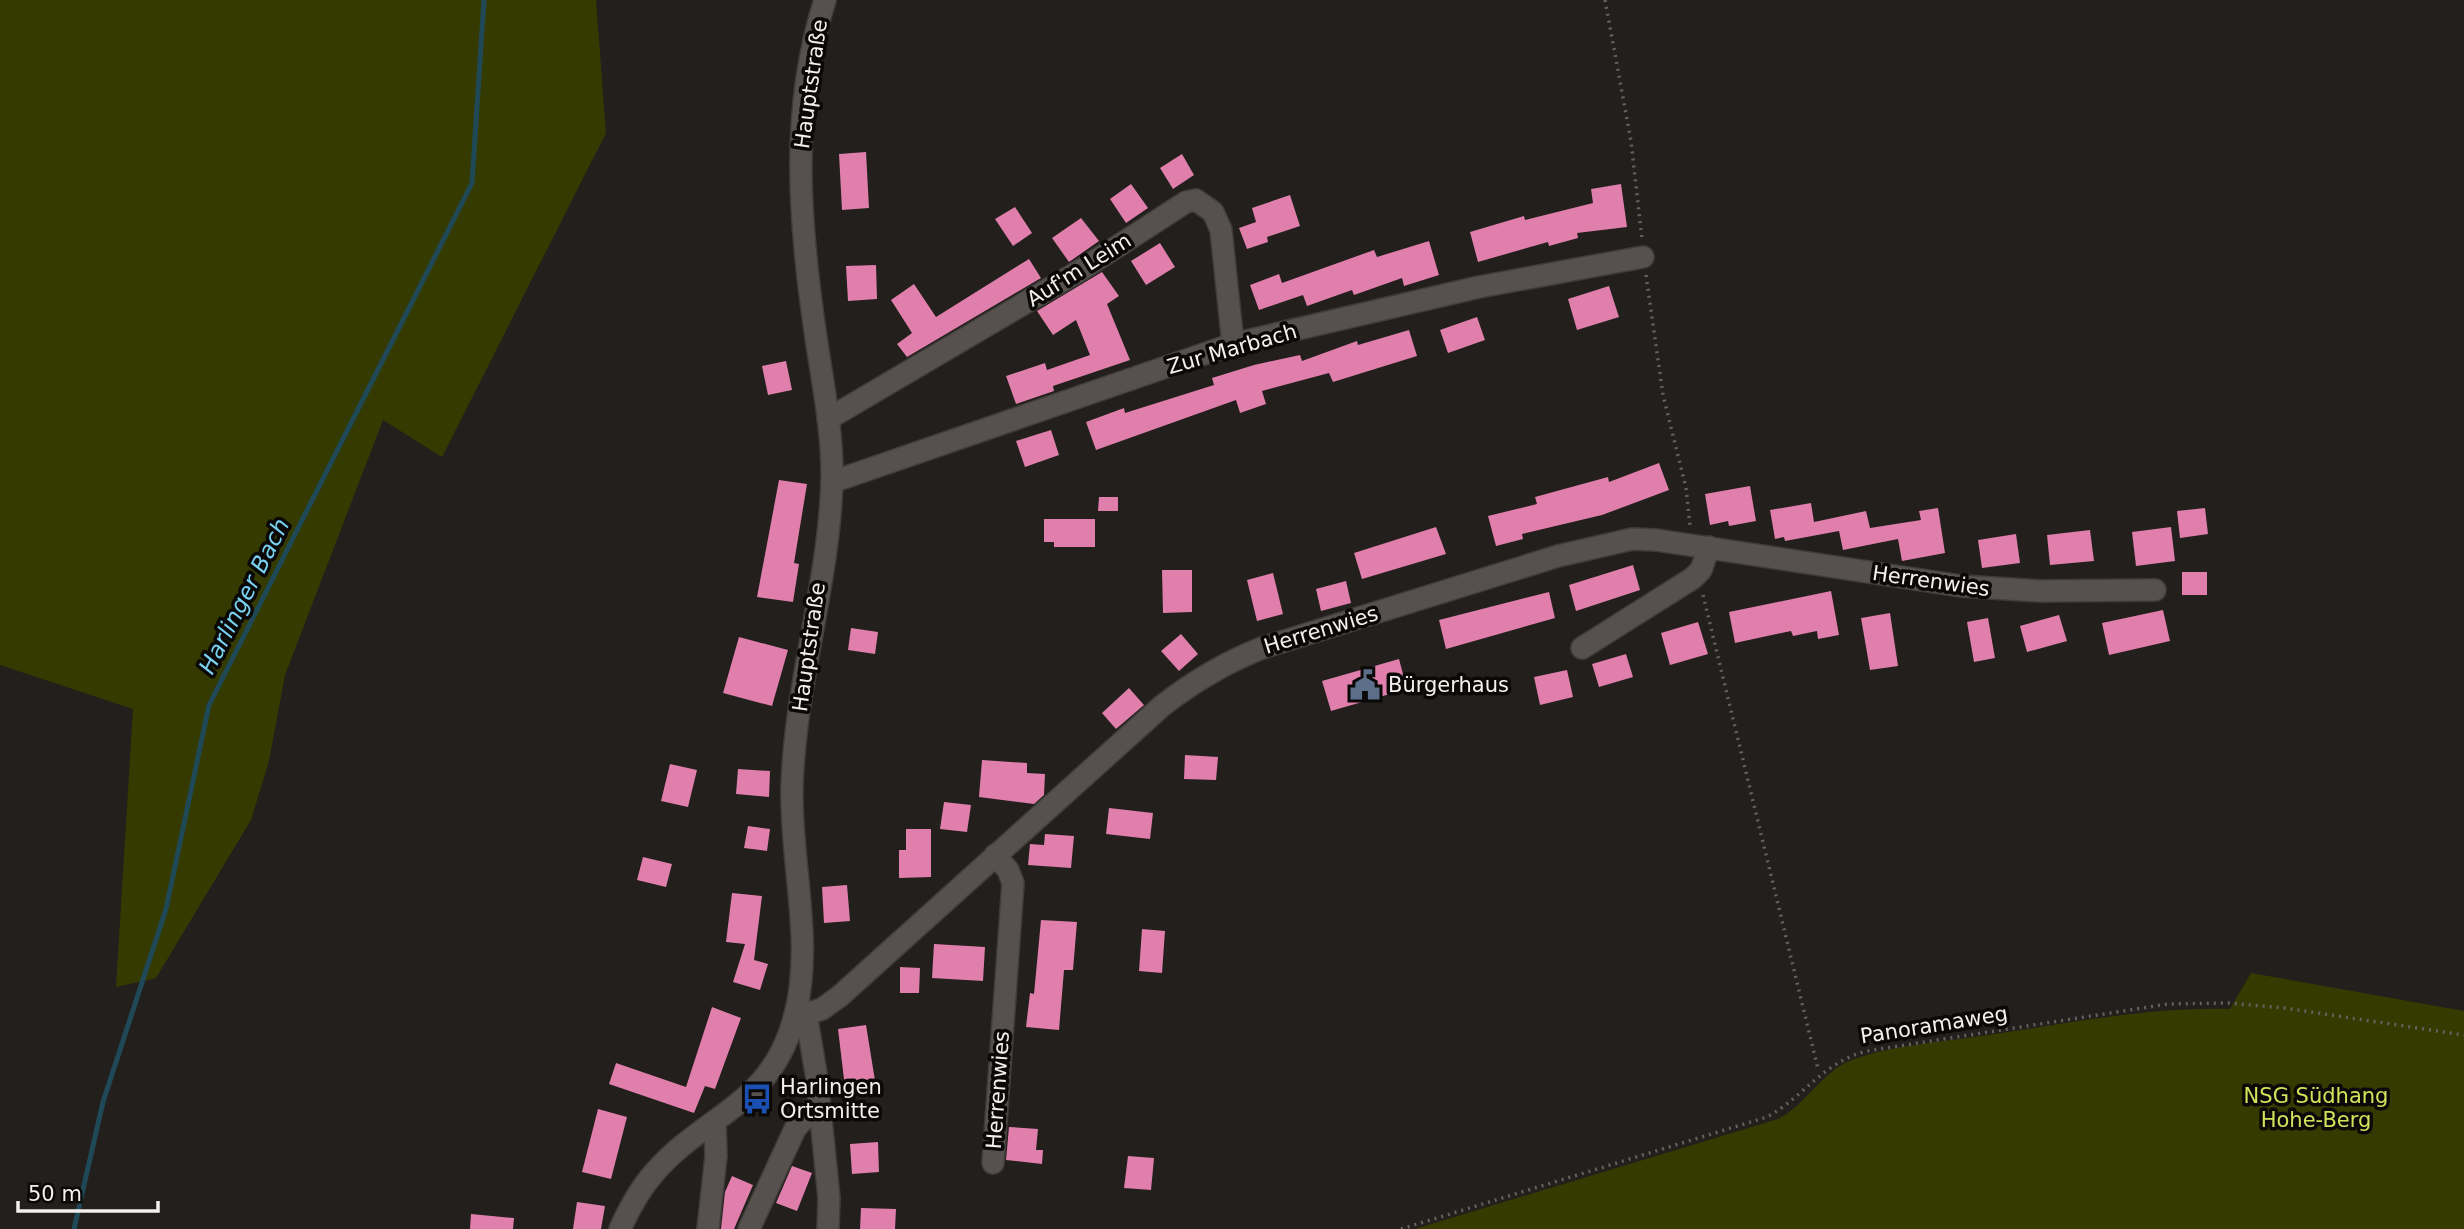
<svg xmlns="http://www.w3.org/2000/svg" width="2464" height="1229" font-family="'DejaVu Sans',sans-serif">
<rect width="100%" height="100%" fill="#221f1c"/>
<!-- green -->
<g fill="#353b00">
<polygon points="0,0 596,0 606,133 442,457 383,420 285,675 269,761 251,820 156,978 116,987 133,709 0,665"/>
<path d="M2251 973 2464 1011V1229H1415L1778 1119C1807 1104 1821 1072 1852 1060 1892 1045 1940 1042 1982 1036 2065 1024 2146 1007 2230 1009Z"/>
</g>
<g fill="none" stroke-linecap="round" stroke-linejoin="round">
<!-- stream -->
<polyline stroke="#204957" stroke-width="5" points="74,1229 103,1102 166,909 209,705 472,183 484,0"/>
</g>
<!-- building -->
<g fill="#e07fab">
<polygon points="866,152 869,208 842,210 839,154"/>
<polygon points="1182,154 1194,175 1173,189 1160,168"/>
<polygon points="1131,184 1148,208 1126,223 1110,199"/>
<polygon points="1621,184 1627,227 1577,233 1578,238 1549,246 1548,242 1478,262 1470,232 1524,216 1525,220 1593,203 1591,189"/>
<polygon points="1290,195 1300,226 1267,237 1268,242 1247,249 1239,228 1256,222 1252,208"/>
<polygon points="1015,207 1032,233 1013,246 995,219"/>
<polygon points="1081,218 1099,241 1069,262 1052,238"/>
<polygon points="1429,241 1439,275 1404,286 1402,278 1354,295 1352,290 1307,306 1303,295 1259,310 1250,285 1279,274 1282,283 1374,250 1377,257"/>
<polygon points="1160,243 1175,267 1146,285 1131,261"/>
<polygon points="1029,259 1041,278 907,357 897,344 912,333 891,300 914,284 936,317"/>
<polygon points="876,265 877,299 848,301 846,266"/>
<polygon points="1102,272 1119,296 1107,304 1130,360 1053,386 1054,391 1016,404 1006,376 1045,363 1047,370 1090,355 1076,320 1053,335 1037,311"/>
<polygon points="1609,286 1619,317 1577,330 1568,299"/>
<polygon points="1477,317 1485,340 1448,353 1440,330"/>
<polygon points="1409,330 1417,356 1333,382 1329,373 1262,391 1266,404 1240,413 1236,400 1096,450 1086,422 1124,408 1125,413 1214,385 1212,378 1254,365 1300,355 1302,361 1357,341 1358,345"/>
<polygon points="786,361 792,390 768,395 762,366"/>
<polygon points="1051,430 1059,455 1025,467 1016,441"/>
<polygon points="1659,463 1669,490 1602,515 1522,534 1523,539 1496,546 1488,516 1537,504 1535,497 1608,477 1609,482"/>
<polygon points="779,480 807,484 794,563 799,564 793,602 757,597"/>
<polygon points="1750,486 1756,521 1729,526 1728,521 1710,525 1705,494"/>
<polygon points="1099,497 1118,497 1118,511 1098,511"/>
<polygon points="1811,503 1814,522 1866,511 1870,528 1921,520 1919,511 1938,508 1945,553 1902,561 1898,539 1843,550 1839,531 1785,541 1784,537 1775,539 1770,510"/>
<polygon points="2205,508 2208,534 2180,538 2177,511"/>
<polygon points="1044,519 1095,519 1095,547 1054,547 1054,542 1044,542"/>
<polygon points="1436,527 1446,554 1362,579 1354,553"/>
<polygon points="2171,527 2175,561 2136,566 2132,532"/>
<polygon points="2090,530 2094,561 2050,565 2047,535"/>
<polygon points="2016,534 2020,563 1982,568 1978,540"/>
<polygon points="1633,565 1640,590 1576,611 1569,585"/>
<polygon points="1162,570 1192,570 1192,612 1163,613"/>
<rect x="2182" y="572" width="25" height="23"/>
<polygon points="1273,573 1283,614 1257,621 1247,580"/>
<polygon points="1346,581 1351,603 1321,611 1316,589"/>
<polygon points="1831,591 1839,635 1818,639 1817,631 1793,636 1791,631 1735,643 1729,612"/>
<polygon points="1549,592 1555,618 1446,649 1439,620"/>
<polygon points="2163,610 2170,641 2109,655 2102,623"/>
<polygon points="1890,613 1898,666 1870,670 1861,618"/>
<polygon points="2059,615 2067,641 2027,652 2020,626"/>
<polygon points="1988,618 1995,658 1974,662 1967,622"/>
<polygon points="1698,622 1708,654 1670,665 1661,633"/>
<polygon points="851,628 878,632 875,654 848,650"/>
<polygon points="1181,634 1198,654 1179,671 1161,651"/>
<polygon points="739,637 788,650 772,706 723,693"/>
<polygon points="1626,654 1633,677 1599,687 1592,664"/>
<polygon points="1399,659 1407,689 1331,711 1322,681"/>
<polygon points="1567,670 1573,697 1540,705 1534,677"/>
<polygon points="1129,688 1144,705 1116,729 1102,713"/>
<polygon points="1185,755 1218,757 1216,780 1184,779"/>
<polygon points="982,760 1027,763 1027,773 1045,774 1044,795 1034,804 979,797"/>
<polygon points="670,764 697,770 688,807 661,801"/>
<polygon points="738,769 770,771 769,797 736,794"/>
<polygon points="944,802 971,805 967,832 940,829"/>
<polygon points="1109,808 1153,813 1150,839 1106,834"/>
<polygon points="748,826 770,829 767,851 744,848"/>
<polygon points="906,829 931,829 931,877 899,878 899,850 906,850"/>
<polygon points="1045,834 1074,836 1071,868 1028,865 1030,844 1044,845"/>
<polygon points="643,857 672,864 666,887 637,880"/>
<polygon points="847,885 850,921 824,923 822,887"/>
<polygon points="732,893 762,896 754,960 768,964 760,990 733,982 745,944 726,942"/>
<polygon points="1041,920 1077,922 1073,970 1064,970 1059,1030 1026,1027 1030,993 1034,994"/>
<polygon points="1142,929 1165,931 1162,973 1139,971"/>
<polygon points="934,944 985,947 983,981 932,978"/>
<polygon points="900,967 920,968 919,993 900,993"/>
<polygon points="712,1007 741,1018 715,1089 705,1086 694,1113 609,1084 616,1063 686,1087"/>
<polygon points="866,1025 877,1093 846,1096 838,1029"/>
<polygon points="598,1109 627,1117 611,1179 582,1172"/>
<polygon points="1009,1127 1038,1129 1036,1150 1043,1150 1042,1164 1006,1160"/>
<polygon points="878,1142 879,1172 852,1174 850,1144"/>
<polygon points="1128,1156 1154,1158 1151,1190 1124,1188"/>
<polygon points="792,1166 812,1173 797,1211 776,1203"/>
<polygon points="732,1176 753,1185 734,1229 721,1229 725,1192"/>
<polygon points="577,1202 605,1206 601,1229 573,1229"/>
<polygon points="861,1208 896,1209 895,1229 860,1229"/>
<polygon points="471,1214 514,1218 513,1229 470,1229"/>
</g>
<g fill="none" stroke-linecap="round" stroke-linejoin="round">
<!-- minor casing -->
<g stroke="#3f3c3a" stroke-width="24">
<g id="minor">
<polyline points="828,419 1081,270 1186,202 1196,200 1213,212 1221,230 1233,344"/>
<polyline points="832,482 1233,344 1479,287 1643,257"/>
<polyline points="1582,648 1693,578 1701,570 1709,547"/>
<polyline points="806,1014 817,1079 829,1198 828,1229"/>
<path d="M794 1018 822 1009 840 996 1162 706C1194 681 1224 663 1262 648L1558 556 1632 539 1656 540 1961 586 2040 591 2155 590"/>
<polyline points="993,1163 1013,883 1008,870 995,855"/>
<path d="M620 1229C629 1209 640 1189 654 1173 706 1113 772 1106 795 1015 814 941 790 862 792 787 795 684 829 583 832 481 833 431 822 380 815 331 799 220 790 109 825 0"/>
<polyline points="708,1229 716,1156 715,1124"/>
<polyline points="749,1229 795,1129 818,1103"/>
</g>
</g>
<!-- path -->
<g stroke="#64615f" stroke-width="3.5" stroke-dasharray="2 5" stroke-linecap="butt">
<polyline points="1605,0 1631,141 1642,239"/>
<polyline points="1646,275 1663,395 1686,488 1690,525"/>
<polyline points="1703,595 1818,1069"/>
<path d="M1401 1229 1767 1117C1805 1096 1823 1062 1867 1051L2168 1004 2228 1003 2284 1008 2464 1035"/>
</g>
<!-- minor -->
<use href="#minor" stroke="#56514e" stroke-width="21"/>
</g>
<!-- icons -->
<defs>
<g id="civic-bare" transform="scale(2.415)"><path d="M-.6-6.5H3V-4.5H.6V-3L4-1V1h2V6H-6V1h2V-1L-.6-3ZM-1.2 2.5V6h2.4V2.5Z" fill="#5c6f8a" stroke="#0b0908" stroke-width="2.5" paint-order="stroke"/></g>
<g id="bus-bare" transform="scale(2.415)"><path d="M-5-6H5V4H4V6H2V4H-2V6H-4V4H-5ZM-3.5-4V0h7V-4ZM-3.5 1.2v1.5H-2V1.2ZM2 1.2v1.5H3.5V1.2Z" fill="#1a4fb4" stroke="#0b0908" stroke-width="2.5" paint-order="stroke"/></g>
</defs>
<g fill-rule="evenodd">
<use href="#civic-bare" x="1365" y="685"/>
<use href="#bus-bare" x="757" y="1099"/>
</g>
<g text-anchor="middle" stroke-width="7" stroke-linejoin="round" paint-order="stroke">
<!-- street labels -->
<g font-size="21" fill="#f3f0ef" stroke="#0b0908">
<text transform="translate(811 84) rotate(-82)" y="7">Hauptstraße</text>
<text transform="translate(1079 270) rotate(-32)" y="7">Auf'm Leim</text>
<text transform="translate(1232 349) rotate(-16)" y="7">Zur Marbach</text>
<text transform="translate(1931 581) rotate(8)" y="7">Herrenwies</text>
<text transform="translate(1321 630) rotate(-17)" y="7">Herrenwies</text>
<text transform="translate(809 647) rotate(-82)" y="7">Hauptstraße</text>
<text transform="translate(1934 1025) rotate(-9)" y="7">Panoramaweg</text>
<text transform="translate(998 1090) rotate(-86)" y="7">Herrenwies</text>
</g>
<!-- poi labels -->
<g font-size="21" fill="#f3f0ef" stroke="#0b0908" text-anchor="start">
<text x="1388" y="692">Bürgerhaus</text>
<text x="780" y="1094">Harlingen<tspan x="780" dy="24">Ortsmitte</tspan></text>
</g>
<!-- park labels -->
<g font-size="21" fill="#d1e25b" stroke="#0b0908">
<text x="2316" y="1103">NSG Südhang<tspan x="2316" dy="24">Hohe-Berg</tspan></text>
</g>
<!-- water labels -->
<g font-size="23" font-style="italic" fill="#7ad2f2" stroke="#0b0908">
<text transform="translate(244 596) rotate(-63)" y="8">Harlinger Bach</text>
</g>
</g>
<!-- scale -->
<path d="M18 1201v10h140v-10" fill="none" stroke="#f3f0ef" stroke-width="3.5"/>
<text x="28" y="1201" font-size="21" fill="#f3f0ef" stroke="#0b0908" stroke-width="5" paint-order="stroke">50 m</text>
</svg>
